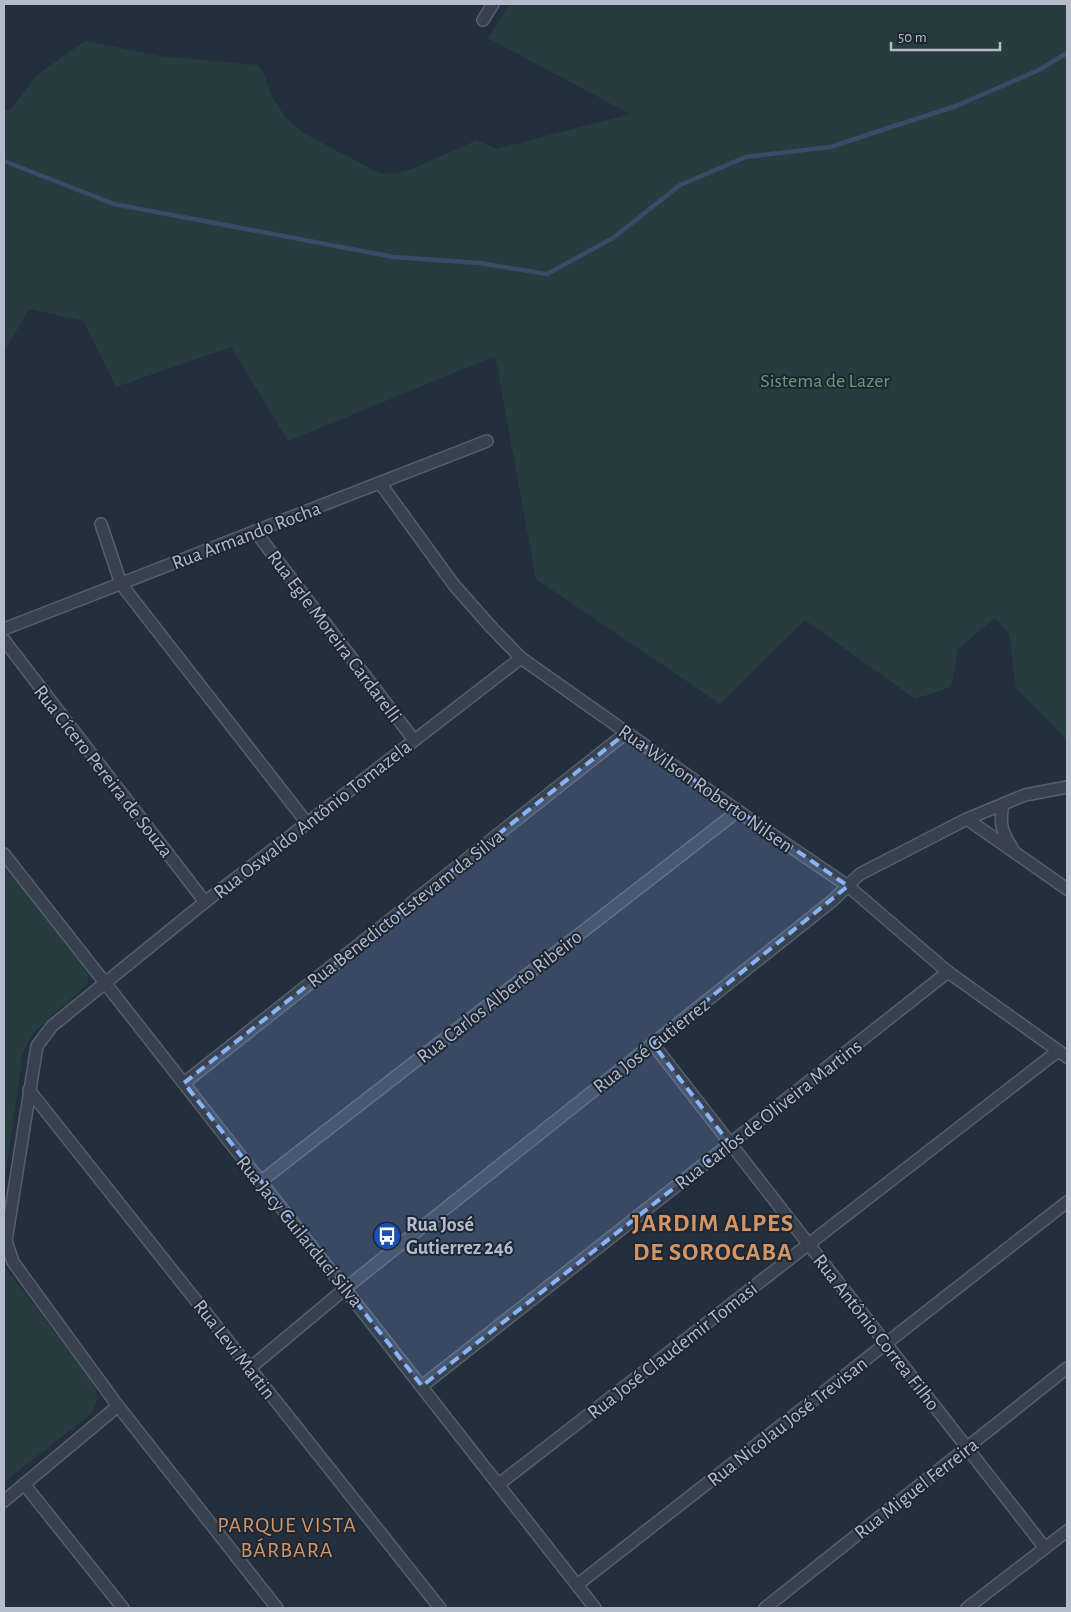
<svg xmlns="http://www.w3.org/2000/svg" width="1071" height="1612" font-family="'Alegreya Sans',sans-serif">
<rect width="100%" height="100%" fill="#242f3e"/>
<!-- green -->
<g fill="#263c3f">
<polygon points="510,4 1067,4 1067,740 1016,688 1009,634 995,618 958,649 951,687 915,699 805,620 720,704 536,579 495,356 288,441 231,347 116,387 83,321 29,309 4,352 4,111 13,107 38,74 85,41 159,56 258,65 265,76 271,95 286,118 305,134 381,174 396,173 412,169 477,140 497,149 630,114 488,38"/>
<polygon points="4,861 89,975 87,984 33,1033 23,1052 4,1187"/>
<polygon points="4,1266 95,1385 98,1399 92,1413 4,1482"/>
</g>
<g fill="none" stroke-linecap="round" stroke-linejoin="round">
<!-- stream -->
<polyline stroke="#394c67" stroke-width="4.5" points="4,161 114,204 394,257 479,263 547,274 613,238 680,185 746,157 830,147 956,106 1039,70 1067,53"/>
<!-- street casing -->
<g stroke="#565f6c" stroke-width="14">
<g id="street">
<polyline points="483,20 493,4"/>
<polyline points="380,483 454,585 492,628 521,658 738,811 848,886 948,972 1067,1057"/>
<polyline points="101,524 121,584 307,823"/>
<polyline points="255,531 414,740"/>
<polyline points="4,629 487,441"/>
<polyline points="4,640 205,902"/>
<path d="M1003 804C999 824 1002 832 1012 848"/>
<polyline points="967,819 1067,889"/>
<path d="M4 854C200 1106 399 1356 595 1608"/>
<polyline points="653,1044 1045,1548"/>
<polyline points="184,1083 626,733"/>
<polyline points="29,1090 440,1608"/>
<polyline points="260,1182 738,811"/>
<polyline points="250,1368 352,1283 832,901 860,874 967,819 1025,795 1067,787"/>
<polyline points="422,1386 948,972"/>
<polyline points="24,1484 123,1608"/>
<polyline points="499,1484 1058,1051"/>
<polyline points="4,1501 118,1406"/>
<polyline points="577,1585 1067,1202"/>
<polyline points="277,1608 118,1406 13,1262 6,1241 37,1046 52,1026 205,902 521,658"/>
<polyline points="765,1608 1067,1368"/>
<polyline points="967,1608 1067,1531"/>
</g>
</g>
<!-- street -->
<use href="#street" stroke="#38414e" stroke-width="11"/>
</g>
<!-- marked area -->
<path fill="#8ab4f8" fill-opacity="0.2" stroke="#8ab4f8" stroke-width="4" stroke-dasharray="10 6" stroke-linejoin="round" d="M626 733 848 886 653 1044 730 1144 422 1386 184 1083Z"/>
<!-- icons -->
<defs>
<g id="bus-disc" transform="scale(1.4375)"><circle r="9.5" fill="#1a4fb4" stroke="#1d2633"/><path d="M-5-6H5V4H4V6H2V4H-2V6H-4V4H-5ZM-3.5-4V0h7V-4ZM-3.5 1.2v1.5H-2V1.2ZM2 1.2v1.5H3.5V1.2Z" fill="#fff"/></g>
</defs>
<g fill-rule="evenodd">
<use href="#bus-disc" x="387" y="1236"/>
</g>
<g text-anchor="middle" stroke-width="4" stroke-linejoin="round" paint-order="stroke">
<!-- park labels -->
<g font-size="20" fill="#6b9a76" stroke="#1d2633">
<text x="825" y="387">Sistema de Lazer</text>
</g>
<!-- street labels -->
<g font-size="20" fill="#b4bcc9" stroke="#1d2633">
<text transform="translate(246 535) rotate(-21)" y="7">Rua Armando Rocha</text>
<text transform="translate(335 636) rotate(53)" y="7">Rua Egle Moreira Cardarelli</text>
<text transform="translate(104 771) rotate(52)" y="7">Rua Cícero Pereira de Souza</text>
<text transform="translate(706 788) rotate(35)" y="7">Rua Wilson Roberto Nilsen</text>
<text transform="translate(312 819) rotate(-38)" y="7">Rua Oswaldo Antônio Tomazela</text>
<text transform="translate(405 908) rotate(-38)" y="7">Rua Benedicto Estevam da Silva</text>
<text transform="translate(499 996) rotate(-38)" y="7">Rua Carlos Alberto Ribeiro</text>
<text transform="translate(651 1045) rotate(-38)" y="7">Rua José Gutierrez</text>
<text transform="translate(768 1114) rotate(-38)" y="7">Rua Carlos de Oliveira Martins</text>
<text transform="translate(300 1231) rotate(51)" y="7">Rua Jacy Guilarduci Silva</text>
<text transform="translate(877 1332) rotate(52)" y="7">Rua Antônio Correa Filho</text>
<text transform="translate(235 1349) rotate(52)" y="7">Rua Levi Martin</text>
<text transform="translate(672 1350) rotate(-38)" y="7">Rua José Claudemir Tomasi</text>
<text transform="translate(787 1421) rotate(-38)" y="7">Rua Nicolau José Trevisan</text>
<text transform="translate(916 1488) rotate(-38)" y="7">Rua Miguel Ferreira</text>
</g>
<!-- poi labels -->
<g font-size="20" font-weight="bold" fill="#b4bcc9" stroke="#1d2633" text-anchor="start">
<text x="406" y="1231">Rua José<tspan x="406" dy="23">Gutierrez 246</tspan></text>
</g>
<!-- quarter labels -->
<g font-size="22" letter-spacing="1" fill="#d59563" stroke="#1d2633">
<text x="287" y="1532">PARQUE VISTA<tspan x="287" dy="25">BÁRBARA</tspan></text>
</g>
<!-- district labels -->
<g font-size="25" font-weight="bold" letter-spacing="1" fill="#d59563" stroke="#1d2633">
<text x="713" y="1231">JARDIM ALPES<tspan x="713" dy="29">DE SOROCABA</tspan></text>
</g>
</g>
<!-- border -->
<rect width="1071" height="1612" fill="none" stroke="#b4bcc9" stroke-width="10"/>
<!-- scale -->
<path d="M891 42v8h109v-8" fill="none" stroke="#b4bcc9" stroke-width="2.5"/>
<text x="898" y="42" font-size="15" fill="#b4bcc9" stroke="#1d2633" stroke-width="4" paint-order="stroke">50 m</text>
</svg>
